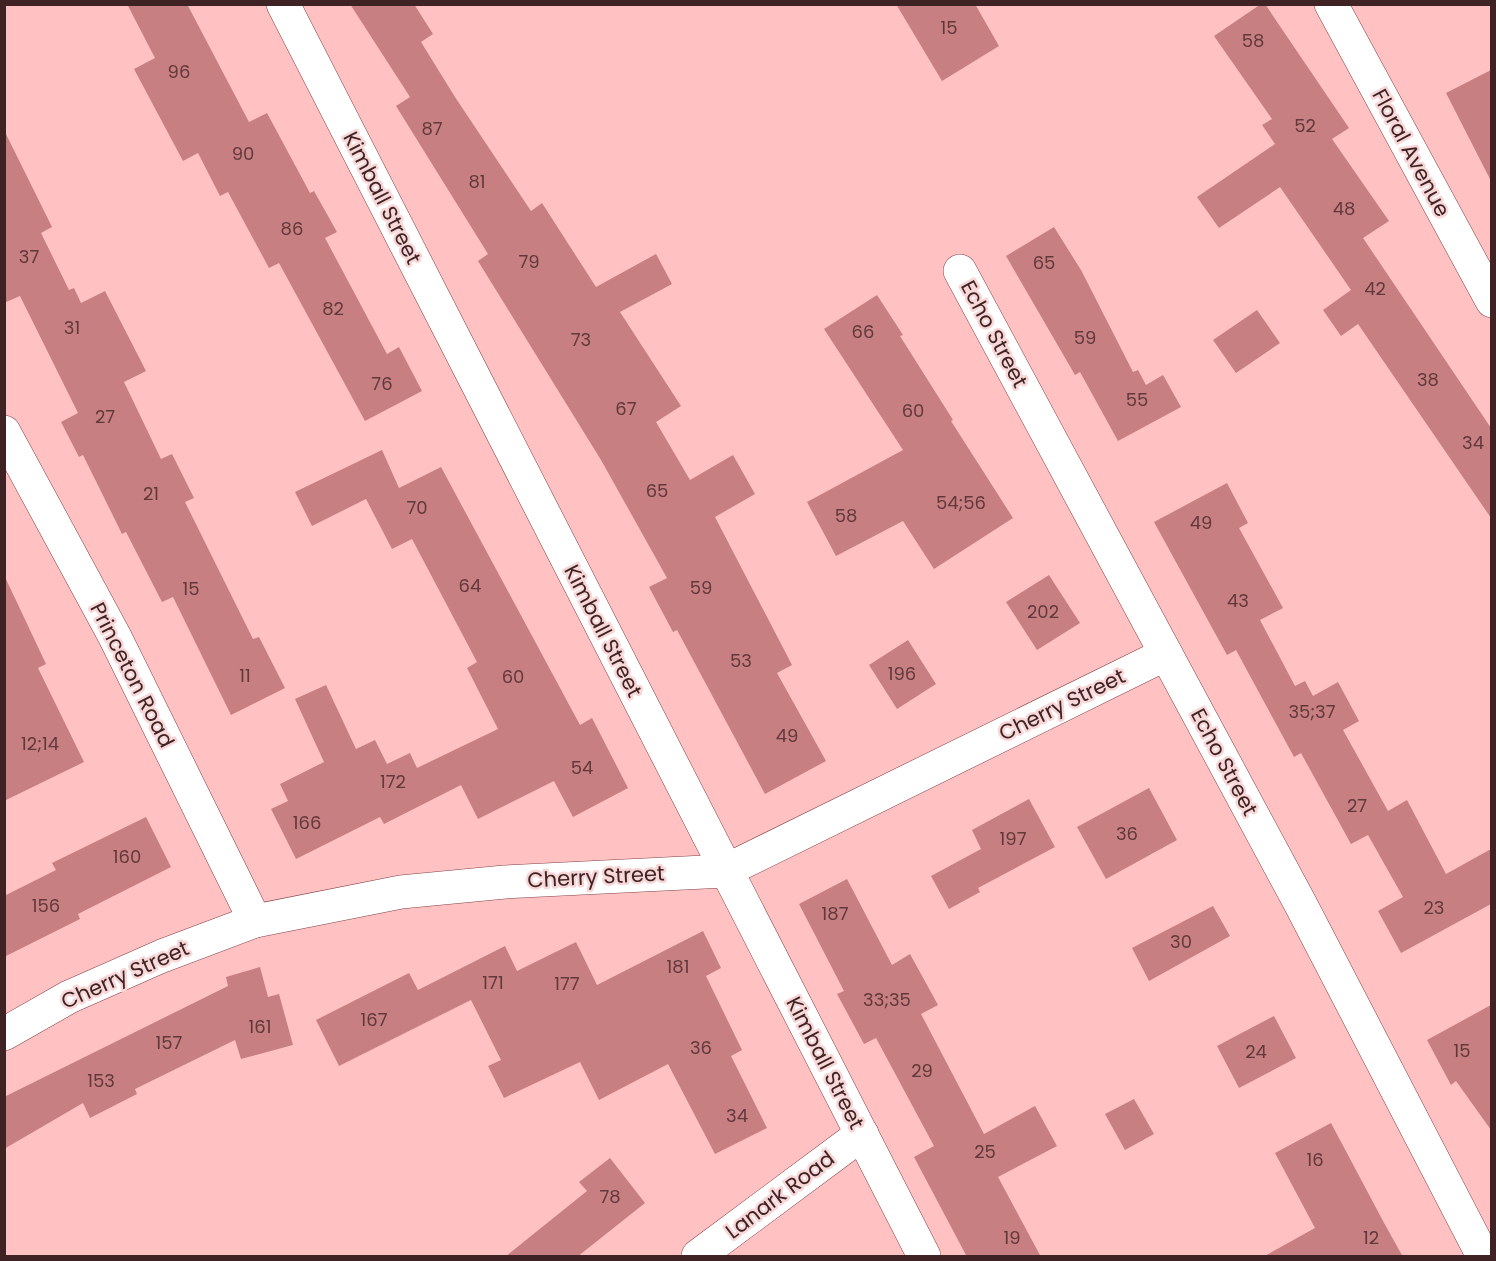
<svg xmlns="http://www.w3.org/2000/svg" width="1496" height="1261" font-family="Poppins,sans-serif">
<rect width="100%" height="100%" fill="#ffc1c2"/>
<!-- building -->
<g fill="#c77f81">
<polygon points="127,4 187,4 249,122 267,113 310,193 314,191 337,232 325,238 387,354 399,347 422,391 365,421 279,263 269,268 228,192 220,196 198,153 183,161 134,69 155,58"/>
<polygon points="350,4 414,4 433,34 421,42 455,97 531,211 542,203 596,287 656,254 672,284 620,312 681,406 656,422 690,480 733,455 755,494 715,517 792,665 777,673 826,761 765,794 677,630 673,632 649,587 667,578 601,460 478,261 488,254 396,106 410,97"/>
<polygon points="896,4 975,4 999,46 942,81"/>
<polygon points="1261,4 1265,4 1349,128 1332,139 1389,221 1363,238 1491,428 1491,518 1358,324 1341,336 1323,310 1351,290 1280,187 1219,228 1197,197 1275,144 1262,125 1272,119 1214,36"/>
<polygon points="1491,70 1491,181 1446,93"/>
<polygon points="4,130 52,227 41,233 69,290 74,288 81,303 105,291 146,371 124,382 161,459 172,454 194,498 185,502 253,639 259,637 285,688 231,715 173,597 162,602 126,532 122,534 83,455 79,457 61,422 78,413 20,296 4,303"/>
<polygon points="1054,227 1081,270 1133,372 1138,370 1146,385 1163,375 1181,407 1118,441 1080,372 1075,375 1006,256"/>
<polygon points="877,295 903,335 900,336 953,420 951,421 1013,518 934,569 903,521 836,556 807,502 903,450 824,329"/>
<polygon points="1257,310 1280,343 1236,373 1213,340"/>
<polygon points="382,450 399,488 441,467 580,725 592,718 628,788 573,817 554,781 478,819 461,785 384,824 380,817 296,859 271,809 288,801 280,784 324,762 295,699 326,685 356,749 375,740 387,764 410,753 417,768 498,729 467,668 477,662 412,539 392,549 366,499 312,526 295,492"/>
<polygon points="1227,483 1248,523 1239,528 1283,608 1260,620 1295,686 1305,681 1313,696 1338,682 1359,721 1343,730 1388,811 1407,800 1446,874 1491,849 1491,904 1401,953 1378,911 1403,897 1368,835 1351,844 1301,753 1294,757 1236,650 1227,655 1154,522"/>
<polygon points="4,575 46,664 38,668 84,762 4,801"/>
<polygon points="1049,575 1080,623 1037,650 1006,602"/>
<polygon points="908,640 936,684 897,709 869,665"/>
<polygon points="1149,788 1177,840 1106,879 1077,827"/>
<polygon points="1029,799 1055,847 978,888 980,892 949,909 931,876 981,849 972,830"/>
<polygon points="146,817 171,867 78,914 80,919 4,957 4,896 56,870 52,863"/>
<polygon points="847,879 892,965 910,954 938,1005 921,1014 984,1134 1035,1106 1057,1146 998,1177 1041,1257 967,1257 914,1157 934,1146 876,1038 864,1044 837,994 844,991 799,904"/>
<polygon points="1213,906 1230,936 1149,981 1132,948"/>
<polygon points="703,931 721,968 706,976 742,1050 731,1056 767,1128 715,1154 668,1064 599,1100 580,1062 504,1098 488,1066 501,1060 471,1000 339,1066 316,1020 409,973 418,990 505,946 517,971 576,942 597,985"/>
<polygon points="260,967 268,997 279,994 293,1045 241,1059 235,1040 135,1089 137,1094 90,1118 83,1103 4,1149 4,1097 228,986 226,977"/>
<polygon points="1491,1005 1491,1130 1456,1081 1451,1085 1427,1040"/>
<polygon points="1274,1016 1296,1058 1239,1088 1217,1046"/>
<polygon points="1134,1099 1154,1134 1125,1150 1105,1114"/>
<polygon points="1331,1123 1383,1221 1403,1257 1263,1257 1315,1228 1275,1153"/>
<polygon points="610,1158 645,1203 577,1257 505,1257 587,1191 579,1182"/>
</g>
<g fill="none" stroke-linecap="round" stroke-linejoin="round">
<!-- minor casing -->
<g stroke="#834246" stroke-width="34">
<g id="minor">
<polyline points="283,4 924,1256"/>
<polyline points="1331,4 1492,301"/>
<polyline points="960,271 1301,905 1483,1256"/>
<polyline points="4,432 115,637 255,921"/>
<polyline points="4,1034 69,997 162,956 255,921 401,892 505,882 725,871 1166,654"/>
<polyline points="698,1256 862,1134"/>
</g>
</g>
<!-- minor -->
<use href="#minor" stroke="#fff" stroke-width="33"/>
</g>
<g text-anchor="middle" stroke-width="5" stroke-linejoin="round" paint-order="stroke">
<!-- number labels -->
<g font-size="18" fill="#61393a">
<text x="949" y="34">15</text>
<text x="1253" y="47">58</text>
<text x="179" y="78">96</text>
<text x="1305" y="132">52</text>
<text x="432" y="135">87</text>
<text x="243" y="160">90</text>
<text x="477" y="188">81</text>
<text x="1344" y="215">48</text>
<text x="292" y="235">86</text>
<text x="29" y="263">37</text>
<text x="529" y="268">79</text>
<text x="1044" y="269">65</text>
<text x="1375" y="295">42</text>
<text x="333" y="315">82</text>
<text x="72" y="334">31</text>
<text x="863" y="338">66</text>
<text x="1085" y="344">59</text>
<text x="581" y="346">73</text>
<text x="1428" y="386">38</text>
<text x="382" y="390">76</text>
<text x="1137" y="406">55</text>
<text x="626" y="415">67</text>
<text x="913" y="417">60</text>
<text x="105" y="423">27</text>
<text x="1473" y="449">34</text>
<text x="657" y="497">65</text>
<text x="151" y="500">21</text>
<text x="961" y="509">54;56</text>
<text x="417" y="514">70</text>
<text x="846" y="522">58</text>
<text x="1201" y="529">49</text>
<text x="470" y="592">64</text>
<text x="701" y="594">59</text>
<text x="191" y="595">15</text>
<text x="1238" y="607">43</text>
<text x="1043" y="618">202</text>
<text x="741" y="667">53</text>
<text x="902" y="680">196</text>
<text x="245" y="682">11</text>
<text x="513" y="683">60</text>
<text x="1312" y="718">35;37</text>
<text x="787" y="742">49</text>
<text x="40" y="750">12;14</text>
<text x="582" y="774">54</text>
<text x="393" y="788">172</text>
<text x="1357" y="812">27</text>
<text x="307" y="829">166</text>
<text x="1127" y="840">36</text>
<text x="1013" y="845">197</text>
<text x="127" y="863">160</text>
<text x="46" y="912">156</text>
<text x="1434" y="914">23</text>
<text x="835" y="920">187</text>
<text x="1181" y="948">30</text>
<text x="678" y="973">181</text>
<text x="493" y="989">171</text>
<text x="567" y="990">177</text>
<text x="887" y="1006">33;35</text>
<text x="374" y="1026">167</text>
<text x="260" y="1033">161</text>
<text x="169" y="1049">157</text>
<text x="701" y="1054">36</text>
<text x="1462" y="1057">15</text>
<text x="1256" y="1058">24</text>
<text x="922" y="1077">29</text>
<text x="101" y="1087">153</text>
<text x="737" y="1122">34</text>
<text x="985" y="1158">25</text>
<text x="1315" y="1166">16</text>
<text x="610" y="1203">78</text>
<text x="1012" y="1244">19</text>
<text x="1371" y="1244">12</text>
</g>
<!-- street labels -->
<g font-size="21" fill="#3f2223" stroke="#f7d7d7">
<text transform="translate(1411 153) rotate(62)" y="7">Floral Avenue</text>
<text transform="translate(382 198) rotate(63)" y="7">Kimball Street</text>
<text transform="translate(994 334) rotate(62)" y="7">Echo Street</text>
<text transform="translate(603 631) rotate(63)" y="7">Kimball Street</text>
<text transform="translate(132 675) rotate(63)" y="7">Princeton Road</text>
<text transform="translate(1062 705) rotate(-26)" y="7">Cherry Street</text>
<text transform="translate(1224 762) rotate(62)" y="7">Echo Street</text>
<text transform="translate(596 877) rotate(-3)" y="7">Cherry Street</text>
<text transform="translate(125 975) rotate(-24)" y="7">Cherry Street</text>
<text transform="translate(825 1063) rotate(63)" y="7">Kimball Street</text>
<text transform="translate(780 1195) rotate(-37)" y="7">Lanark Road</text>
</g>
</g>
<!-- border -->
<rect width="1496" height="1261" fill="none" stroke="#3f2223" stroke-width="12"/>
</svg>
